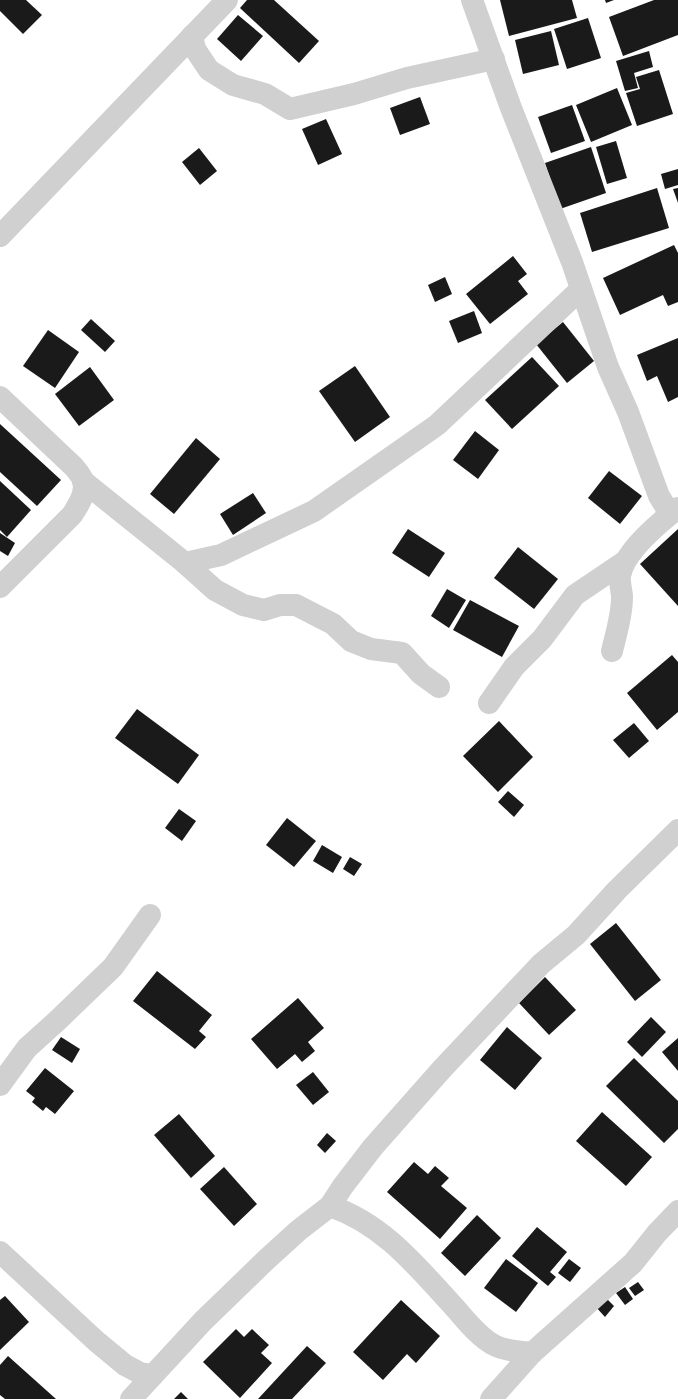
<svg xmlns="http://www.w3.org/2000/svg" width="678" height="1399" font-family="'Source Sans 3',sans-serif">
<rect width="100%" height="100%" fill="#fff"/>
<!-- building -->
<g fill="#1a1a1a">
<polygon points="0,0 26,0 42,15 23,34 0,11"/>
<polygon points="247,0 274,0 319,41 299,63 240,8"/>
<polygon points="500,0 572,0 577,18 509,36"/>
<polygon points="605,0 614,0 606,3"/>
<polygon points="654,0 678,0 678,35 623,56 609,17"/>
<polygon points="238,15 263,36 241,61 217,39"/>
<polygon points="588,18 601,58 567,69 554,29"/>
<polygon points="551,31 559,65 523,74 515,40"/>
<polygon points="649,51 653,67 634,73 638,88 625,91 616,61"/>
<polygon points="659,70 673,114 637,126 626,93 640,89 636,77"/>
<polygon points="617,88 632,125 591,142 576,105"/>
<polygon points="420,97 430,124 400,135 390,108"/>
<polygon points="572,105 585,141 551,153 538,117"/>
<polygon points="326,119 342,154 318,165 302,129"/>
<polygon points="616,141 627,178 607,184 596,147"/>
<polygon points="591,147 606,193 560,209 545,163"/>
<polygon points="199,148 217,171 200,185 182,162"/>
<polygon points="678,169 678,185 665,189 661,174"/>
<polygon points="657,188 669,228 592,252 580,213"/>
<polygon points="678,188 678,203 673,189"/>
<polygon points="674,245 678,253 678,302 668,306 663,295 620,315 603,278"/>
<polygon points="513,256 527,274 518,281 528,294 490,324 466,294"/>
<polygon points="445,277 452,294 435,302 428,285"/>
<polygon points="474,311 482,333 458,343 449,321"/>
<polygon points="91,319 115,341 105,352 81,330"/>
<polygon points="563,322 594,361 567,383 536,344"/>
<polygon points="48,330 79,352 55,388 23,366"/>
<polygon points="678,338 678,397 668,402 657,376 647,381 637,355"/>
<polygon points="532,357 559,386 512,429 485,400"/>
<polygon points="355,366 390,417 355,442 319,391"/>
<polygon points="90,367 114,400 79,426 55,394"/>
<polygon points="0,424 61,480 37,506 0,472"/>
<polygon points="475,431 499,450 478,479 453,460"/>
<polygon points="196,438 220,459 174,514 150,494"/>
<polygon points="609,471 642,496 620,524 588,498"/>
<polygon points="0,481 31,510 7,537 0,530"/>
<polygon points="253,493 266,513 233,535 220,514"/>
<polygon points="408,529 445,553 429,577 392,553"/>
<polygon points="678,529 678,606 640,564"/>
<polygon points="0,533 15,543 8,556 0,551"/>
<polygon points="518,547 558,579 534,609 494,578"/>
<polygon points="447,589 466,600 449,628 431,616"/>
<polygon points="470,600 519,626 502,657 453,630"/>
<polygon points="672,655 678,662 678,712 657,730 627,693"/>
<polygon points="137,709 199,755 178,784 115,738"/>
<polygon points="499,721 533,757 498,792 463,756"/>
<polygon points="634,723 649,741 629,758 613,740"/>
<polygon points="508,791 524,805 514,817 498,802"/>
<polygon points="179,809 196,821 182,841 165,828"/>
<polygon points="287,818 316,841 294,867 266,845"/>
<polygon points="322,845 342,857 333,873 313,861"/>
<polygon points="350,857 362,864 354,876 343,869"/>
<polygon points="616,923 661,980 635,1001 590,944"/>
<polygon points="157,971 212,1015 199,1031 206,1037 195,1049 133,1001"/>
<polygon points="545,977 576,1010 549,1035 519,1003"/>
<polygon points="298,998 324,1028 308,1042 315,1051 302,1062 295,1054 277,1069 251,1039"/>
<polygon points="651,1017 666,1032 642,1057 627,1042"/>
<polygon points="507,1027 542,1058 515,1090 480,1060"/>
<polygon points="61,1037 80,1049 72,1063 52,1050"/>
<polygon points="678,1038 678,1071 662,1052"/>
<polygon points="634,1058 678,1101 678,1129 664,1143 606,1086"/>
<polygon points="45,1068 74,1091 55,1114 46,1107 43,1111 32,1102 35,1098 26,1091"/>
<polygon points="313,1072 329,1092 313,1105 296,1085"/>
<polygon points="602,1112 652,1157 626,1186 576,1141"/>
<polygon points="179,1114 215,1156 191,1178 154,1135"/>
<polygon points="327,1133 336,1141 325,1153 317,1145"/>
<polygon points="414,1162 428,1174 435,1166 449,1178 441,1186 467,1208 440,1239 387,1192"/>
<polygon points="224,1167 257,1204 234,1226 200,1189"/>
<polygon points="477,1215 501,1238 465,1276 441,1253"/>
<polygon points="537,1227 567,1252 550,1272 556,1277 548,1286 512,1256"/>
<polygon points="506,1259 538,1283 516,1312 484,1288"/>
<polygon points="569,1259 581,1268 570,1282 558,1273"/>
<polygon points="638,1282 644,1290 635,1296 629,1288"/>
<polygon points="625,1287 633,1299 625,1305 616,1293"/>
<polygon points="5,1296 29,1322 0,1350 0,1300"/>
<polygon points="604,1296 614,1306 605,1317 595,1306"/>
<polygon points="401,1300 440,1336 416,1363 407,1354 383,1380 353,1352"/>
<polygon points="236,1329 244,1337 252,1329 269,1345 261,1353 272,1363 240,1398 203,1362"/>
<polygon points="307,1346 326,1363 292,1399 258,1399"/>
<polygon points="8,1356 56,1399 5,1399 0,1395 0,1365"/>
<polygon points="181,1392 188,1399 174,1399"/>
</g>
<g fill="none" stroke-linecap="round" stroke-linejoin="round">
<!-- minor -->
<g stroke="#d0d0d0" stroke-width="22">
<polyline points="472,0 511,108 572,262 608,367 628,412 659,496 670,514"/>
<polyline points="192,36 195,49 209,70 233,85 265,94 290,109 354,94 407,78 494,59"/>
<polyline points="0,236 227,0"/>
<path d="M0 397 74 467C77 471 82 476 83 481 87 493 78 506 72 515L0 587"/>
<polyline points="83,481 185,563 221,555 314,511 437,425 581,289"/>
<polyline points="185,563 215,590 243,605 264,610 280,605 296,605 333,624 351,641 371,649 402,653 421,674 439,687"/>
<path d="M612 651C616 634 622 616 622 597 622 591 619 583 620 576 624 552 659 523 678 508"/>
<polyline points="489,703 514,667 542,639 575,595 624,562"/>
<polyline points="0,1085 27,1048 58,1020 113,967 150,915"/>
<path d="M330 1206C384 1224 419 1269 456 1309 466 1321 482 1340 496 1346 506 1351 521 1352 532 1353"/>
<polyline points="0,1252 96,1341 125,1365 140,1373 153,1375"/>
<polyline points="131,1399 203,1321 267,1259 299,1230 330,1206 343,1186 373,1147 442,1069 541,964 576,935 617,890 678,830"/>
<polyline points="491,1399 532,1353 633,1263 657,1233 678,1211"/>
</g>
</g>
</svg>
